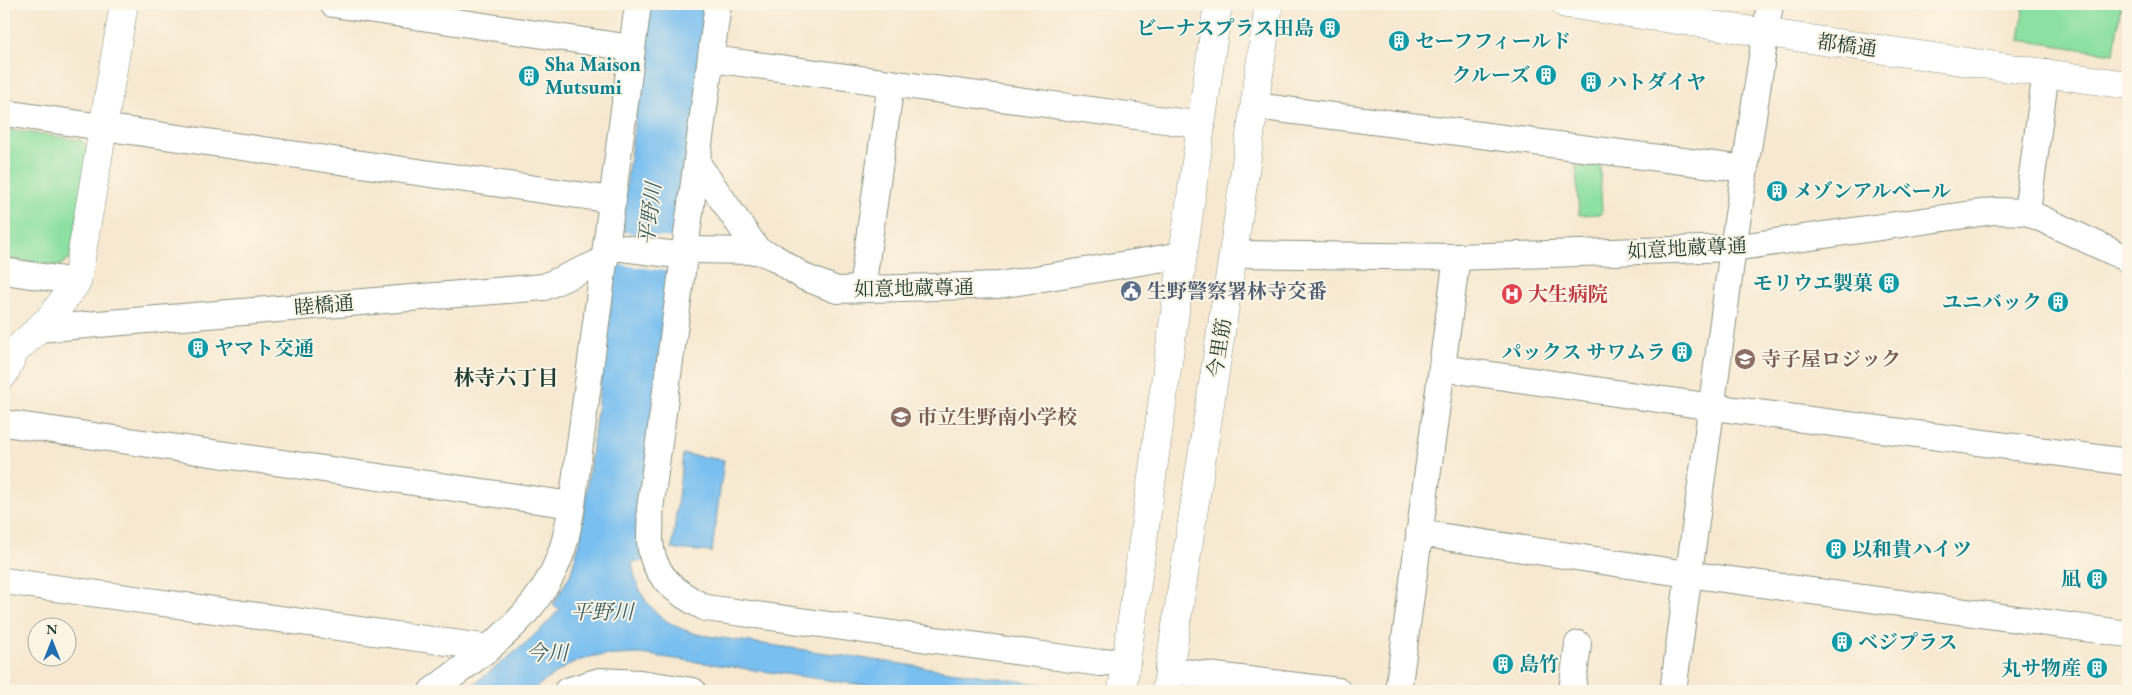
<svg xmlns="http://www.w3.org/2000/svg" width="2132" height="695" font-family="'EB Garamond','Noto Serif JP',serif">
<rect width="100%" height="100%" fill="#fcf5e5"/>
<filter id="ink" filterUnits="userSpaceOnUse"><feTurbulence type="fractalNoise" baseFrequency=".02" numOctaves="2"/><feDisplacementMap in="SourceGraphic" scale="10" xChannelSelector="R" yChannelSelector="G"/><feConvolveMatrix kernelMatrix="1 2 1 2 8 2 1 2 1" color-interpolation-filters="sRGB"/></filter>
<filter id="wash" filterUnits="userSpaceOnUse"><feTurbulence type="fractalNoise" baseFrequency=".0096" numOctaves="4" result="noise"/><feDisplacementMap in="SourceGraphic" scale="20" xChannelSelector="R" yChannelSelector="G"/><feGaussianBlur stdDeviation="1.12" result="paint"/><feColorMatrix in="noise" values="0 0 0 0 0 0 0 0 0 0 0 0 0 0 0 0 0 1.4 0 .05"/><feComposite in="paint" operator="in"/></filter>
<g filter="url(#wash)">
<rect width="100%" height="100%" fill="#f7e9d1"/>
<!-- green -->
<g fill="#8ce0a2" stroke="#568e6b">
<polygon points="2024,4 2121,4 2114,54 2019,40"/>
<polygon points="4,129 81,140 89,151 70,258 59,266 4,258"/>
<polygon points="1600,166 1602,214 1579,215 1576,166"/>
</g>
<!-- water -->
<g fill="#79bff0" stroke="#4c7e92">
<path d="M650 4H707L644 561 632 562C637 602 662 626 701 635L1089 691H906L640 654 593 656 570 664 530 691H464C498 666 532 641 560 609L553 605 571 573 580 540Z"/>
<polygon points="683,454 724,460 712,552 672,549"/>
</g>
<!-- pier -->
<polygon fill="#f7e9d1" points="618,231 679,239 674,272 613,264"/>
</g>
<g filter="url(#ink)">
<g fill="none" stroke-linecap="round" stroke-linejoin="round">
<!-- street casing -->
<g stroke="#8b9382" stroke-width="28">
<g id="street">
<polyline points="333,4 632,48"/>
<path d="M718 4 650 509C651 520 650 529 650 540 651 575 677 594 706 608L1100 663 1127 660"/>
<polyline points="712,59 1202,125"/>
<polyline points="1255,106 1745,169"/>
<polyline points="4,113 613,200"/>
<polyline points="697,163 758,251 774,257 804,277 837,290 999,285 1183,255"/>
<polyline points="2027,212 2046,72"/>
<polyline points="606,246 686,256"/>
<polyline points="686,250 758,251"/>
<polyline points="1233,254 1457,257 1733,248 1994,211 2027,212 2128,259"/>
<polyline points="4,271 77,282"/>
<polyline points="862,289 891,83"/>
<polyline points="38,329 544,287 605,260"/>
<polyline points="1442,368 1713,407 2128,462"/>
<polyline points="4,423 572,505"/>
<polyline points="1419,533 1687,574 2128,634"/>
<polyline points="4,581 490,648"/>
<polyline points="1168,670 1338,691"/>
<path d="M432 691C484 652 541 615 562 550 567 536 569 520 572 505L638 4"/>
<polyline points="567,691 600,681 640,683 693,691"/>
<polyline points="1398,691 1457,257"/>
<polyline points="1572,691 1578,644"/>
<polyline points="1673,691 1733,248 1770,4"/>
</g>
</g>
<!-- secondary casing -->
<g stroke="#8b9382" stroke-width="29">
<g id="secondary">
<polyline points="1566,4 2128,85"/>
<polyline points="4,374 15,351 50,318 77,282 124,4"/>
</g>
</g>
<!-- primary casing -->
<g stroke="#8b9382" stroke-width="29">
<g id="primary">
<polyline points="1122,691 1218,4"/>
<polyline points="1166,691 1233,254 1269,4"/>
</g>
</g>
<!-- street -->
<use href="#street" stroke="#fff" stroke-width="26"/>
<!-- secondary -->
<use href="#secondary" stroke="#fff" stroke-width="28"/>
<!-- primary -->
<use href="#primary" stroke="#fff" stroke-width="28"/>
</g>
</g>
<!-- icons -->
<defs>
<g id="building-disc" transform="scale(1.125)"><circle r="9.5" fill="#0f9aa8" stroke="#fcf5e5"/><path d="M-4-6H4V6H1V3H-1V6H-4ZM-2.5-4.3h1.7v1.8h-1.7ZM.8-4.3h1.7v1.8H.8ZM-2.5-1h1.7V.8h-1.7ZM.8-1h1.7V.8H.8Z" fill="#fff"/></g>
<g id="civic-disc" transform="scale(1.125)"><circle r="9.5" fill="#5c6f8a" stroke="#fcf5e5"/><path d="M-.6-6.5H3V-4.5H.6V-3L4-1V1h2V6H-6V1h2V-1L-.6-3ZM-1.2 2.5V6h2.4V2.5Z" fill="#fff"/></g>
<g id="hospital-disc" transform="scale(1.125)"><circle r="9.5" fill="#e0444e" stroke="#fcf5e5"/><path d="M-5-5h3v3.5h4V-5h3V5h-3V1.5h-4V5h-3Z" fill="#fff"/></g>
<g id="school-disc" transform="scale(1.125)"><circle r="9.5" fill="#8d6e63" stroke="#fcf5e5"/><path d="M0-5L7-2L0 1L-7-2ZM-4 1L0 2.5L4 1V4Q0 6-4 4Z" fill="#fff"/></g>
</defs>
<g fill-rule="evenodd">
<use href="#building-disc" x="1330" y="28"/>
<use href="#building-disc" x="1399" y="41"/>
<use href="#building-disc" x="1546" y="75"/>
<use href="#building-disc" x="529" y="76"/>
<use href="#building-disc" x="1591" y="82"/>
<use href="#building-disc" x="1777" y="191"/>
<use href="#building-disc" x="1889" y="283"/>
<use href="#civic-disc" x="1131" y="291"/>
<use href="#hospital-disc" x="1512" y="294"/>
<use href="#building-disc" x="2058" y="302"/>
<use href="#building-disc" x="198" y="348"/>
<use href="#building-disc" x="1682" y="352"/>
<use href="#school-disc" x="1745" y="359"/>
<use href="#school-disc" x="901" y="417"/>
<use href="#building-disc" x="1836" y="549"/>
<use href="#building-disc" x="2097" y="579"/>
<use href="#building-disc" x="1842" y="642"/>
<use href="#building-disc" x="1503" y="664"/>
<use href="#building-disc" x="2097" y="668"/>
</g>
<g text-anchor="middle" stroke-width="4" stroke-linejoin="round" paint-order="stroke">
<!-- culture labels -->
<g font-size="20" font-weight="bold" fill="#0d838f" stroke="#fcf5e5" text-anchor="start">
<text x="1314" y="35" text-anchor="end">ビーナスプラス田島</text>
<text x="1415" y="48">セーフフィールド</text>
<text x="545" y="71">Sha Maison<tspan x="545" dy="23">Mutsumi</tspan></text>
<text x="1530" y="82" text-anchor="end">クルーズ</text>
<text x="1607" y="89">ハトダイヤ</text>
<text x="1793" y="198">メゾンアルベール</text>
<text x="1873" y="290" text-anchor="end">モリウエ製菓</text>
<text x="2042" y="309" text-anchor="end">ユニバック</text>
<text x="214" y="355">ヤマト交通</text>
<text x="1666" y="359" text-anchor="end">パックス サワムラ</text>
<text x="1852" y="556">以和貴ハイツ</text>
<text x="2081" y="586" text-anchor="end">凪</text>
<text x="1858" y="649">ベジプラス</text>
<text x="1519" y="671">島竹</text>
<text x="2081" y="675" text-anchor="end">丸サ物産</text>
</g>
<!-- street labels -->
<g font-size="20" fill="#1f3d34" stroke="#fcf5e5">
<text transform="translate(1847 45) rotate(8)" y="7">都橋通</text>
<text transform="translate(1687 248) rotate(-3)" y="7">如意地蔵尊通</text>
<text transform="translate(914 288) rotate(-1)" y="7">如意地蔵尊通</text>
<text transform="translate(324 305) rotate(-5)" y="7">睦橋通</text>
<text transform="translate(1219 348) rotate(-81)" y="7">今里筋</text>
</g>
<!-- service labels -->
<g font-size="20" font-weight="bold" fill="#4e5e75" stroke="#fcf5e5" text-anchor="start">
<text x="1147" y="298">生野警察署林寺交番</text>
</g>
<!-- health labels -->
<g font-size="20" font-weight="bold" fill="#be3a42" stroke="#fcf5e5" text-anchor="start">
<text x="1528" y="301">大生病院</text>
</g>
<!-- education labels -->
<g font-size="20" font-weight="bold" fill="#785e54" stroke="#fcf5e5" text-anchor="start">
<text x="1761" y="366">寺子屋ロジック</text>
<text x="917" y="424">市立生野南小学校</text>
</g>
<!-- water labels -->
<g font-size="21" font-style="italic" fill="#365e63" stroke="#fcf5e5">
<text transform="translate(650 214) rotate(-83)" y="7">平野川</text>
<text x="602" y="619">平野川</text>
<text x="547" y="660">今川</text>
</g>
<!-- neighbourhood labels -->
<g font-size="21" font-weight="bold" fill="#1f3d34" stroke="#fcf5e5">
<text x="506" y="385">林寺六丁目</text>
</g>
</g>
<!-- margin -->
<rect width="2132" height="695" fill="none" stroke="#fcf5e5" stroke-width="20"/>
<!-- north arrow -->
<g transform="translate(52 642)"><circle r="24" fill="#fcf5e5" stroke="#a4ab9e"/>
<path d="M0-4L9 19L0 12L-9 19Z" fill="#1f6fb2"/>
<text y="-8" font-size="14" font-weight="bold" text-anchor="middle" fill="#1f3d34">N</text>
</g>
</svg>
